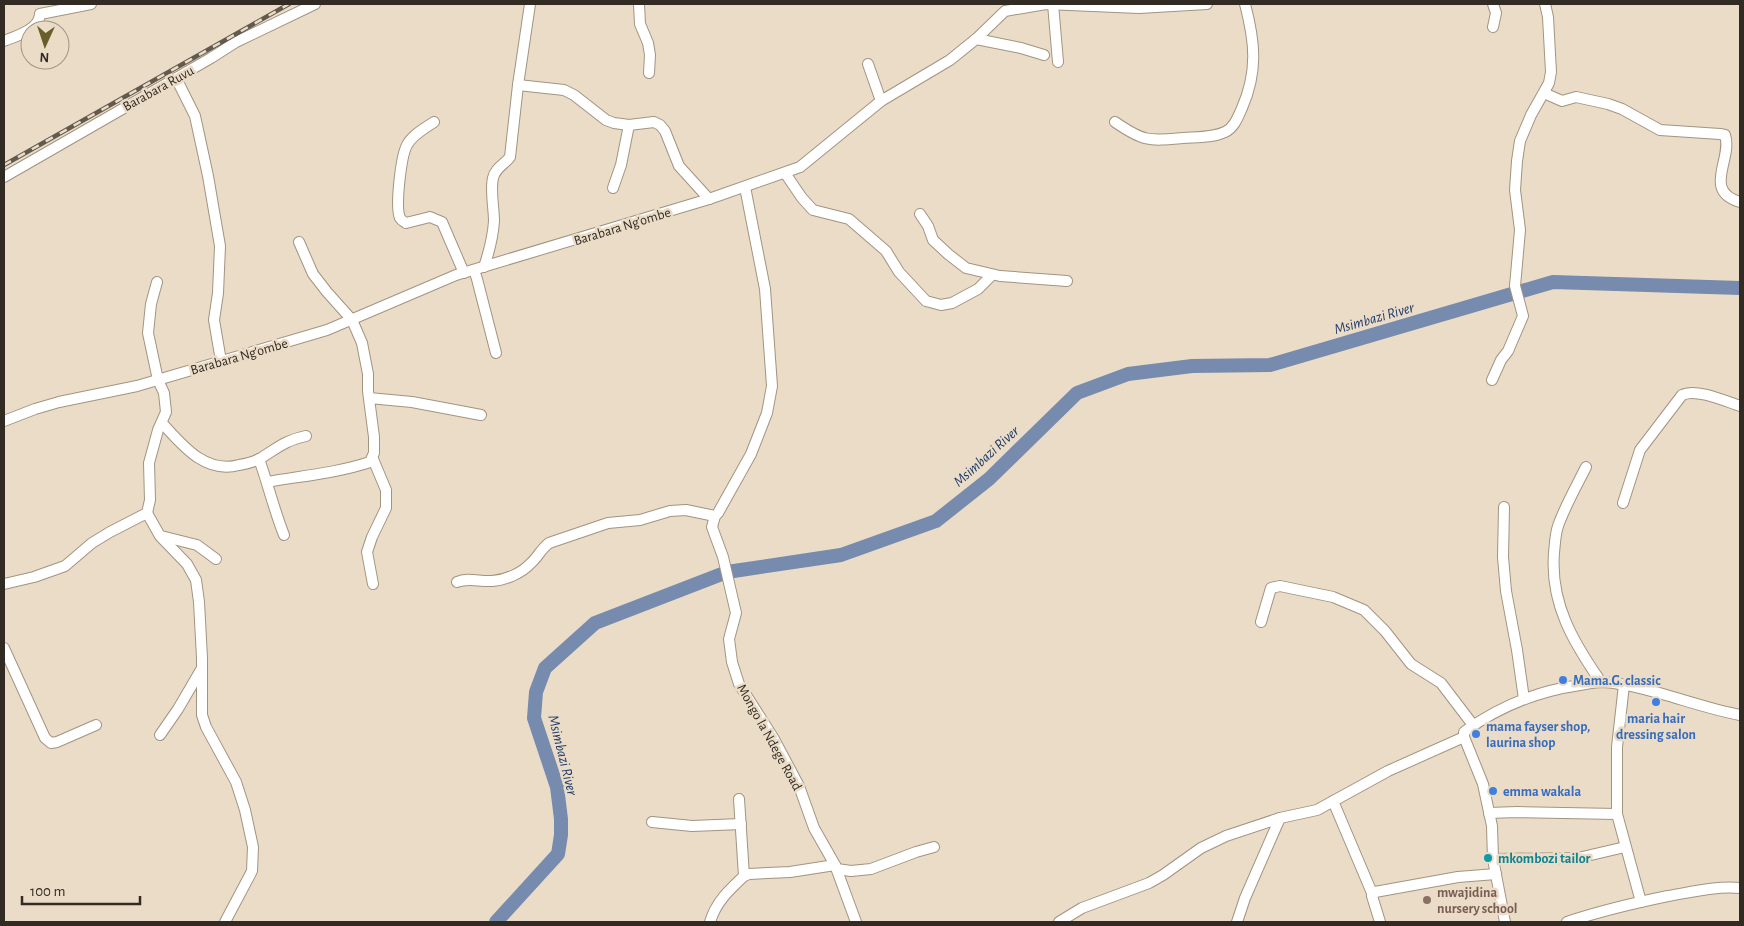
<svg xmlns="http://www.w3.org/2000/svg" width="1744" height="926" font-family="'Alegreya Sans',sans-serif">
<rect width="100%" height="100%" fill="#ebdcc7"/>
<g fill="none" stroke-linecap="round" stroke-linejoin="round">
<!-- river -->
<polyline stroke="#768bae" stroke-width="14" points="496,922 558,854 561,835 561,819 557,787 534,718 536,692 545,668 595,623 727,572 841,555 936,521 989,479 1077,393 1128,374 1192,366 1270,365 1553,282 1740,288"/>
<!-- minor casing -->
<g stroke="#a29480" stroke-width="12">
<g id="minor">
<polyline points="639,4 640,24 648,43 650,55 649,73"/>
<polyline points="1053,4 1058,62"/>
<polyline points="1493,27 1496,13 1493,4"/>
<polyline points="976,39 1021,48 1044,55"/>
<path d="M4 41C16 36 39 30 40 14L91 4"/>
<polyline points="868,64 881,101"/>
<polyline points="176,78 195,116 208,176 220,246 218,293 214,320 221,361"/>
<polyline points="518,85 564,90 574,95 606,120 614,123 629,125 654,122 660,125 665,131 679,166 709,199"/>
<path d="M1544 93 1562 101 1576 97 1608 104 1622 109 1660 130 1720 134 1725 135C1733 159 1702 191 1740 202"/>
<path d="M434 122C425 128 412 135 407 145 401 156 395 207 400 218 402 221 403 221 406 223L430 217 442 222 464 273"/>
<path d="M1115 122C1144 142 1149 141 1183 138 1196 137 1212 138 1225 132 1234 128 1238 117 1242 108 1258 71 1255 42 1245 4"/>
<polyline points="785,173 802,198 813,210 849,219 886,251 899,272 926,301 941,305 952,303 978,289 992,275"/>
<polyline points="4,177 211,58 236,42 315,4"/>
<polyline points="613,188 621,165 629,125"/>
<polyline points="920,214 928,226 933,240 948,254 966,268 1000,276 1067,281"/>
<path d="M484 267C489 252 493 237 494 221 494 208 490 190 493 178 495 168 505 164 510 157L518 85 530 4"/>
<polyline points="474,270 477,279 496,353"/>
<polyline points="1492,380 1501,360 1508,351 1523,316 1515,286 1520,230 1515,190 1517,161 1520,141 1531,115 1549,83 1551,72 1548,17 1545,4"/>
<polyline points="369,398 412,402 481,415"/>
<polyline points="4,421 35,409 59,402 137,386 327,330 456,275 709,199 800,167 881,101 950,60 976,39 1005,11 1046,4 1139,8 1207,4"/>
<path d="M162 423C183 446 205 474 239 465 246 464 254 462 261 458 279 447 284 441 306 436"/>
<path d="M259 459C268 484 274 510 284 535"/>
<polyline points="373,459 386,490 386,508 372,537 367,552 373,584"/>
<path d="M1586 467C1576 487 1565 506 1558 526 1555 535 1555 544 1554 553 1550 603 1573 642 1601 682"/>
<path d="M267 482C301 476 337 473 370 462L374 453V437L368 391V374L362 343 352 320 327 292 313 274 299 242"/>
<path d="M1623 503 1640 450 1682 395C1696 388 1725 401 1740 406"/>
<polyline points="1504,507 1503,557 1506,591 1517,650 1524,699"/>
<polyline points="147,513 160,536 187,564 196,580 199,602 202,658 202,715 206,727 236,782 245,810 253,847 252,871 225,922"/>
<polyline points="715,516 712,527 723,557 736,613 729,639 732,662 739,684 774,739 799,786 814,828 835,865 856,922"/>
<polyline points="161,536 197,545 216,559"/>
<path d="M457 582C468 577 480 582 492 581 506 580 522 573 531 563 538 557 541 549 549 543L608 523 640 520 670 511 686 510 715 516 718 513 751 454 767 413 772 386 765 289 745 187"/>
<polyline points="4,584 34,577 65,566 92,543 110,532 147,513 150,500 149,463 158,430 166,412 164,393 158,380 148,333 151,304 157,282"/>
<polyline points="1261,622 1271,588 1280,586 1333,597 1364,610 1385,631 1411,664 1441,683 1473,725"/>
<polyline points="4,648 45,738 51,743 57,742 96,725"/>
<polyline points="1624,685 1617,747 1617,814 1641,902"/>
<polyline points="160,735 178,709 202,668"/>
<polyline points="739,799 744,876"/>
<polyline points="1333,801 1372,893"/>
<polyline points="1489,813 1517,812 1617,814"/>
<polyline points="652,822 692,826 741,824"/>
<polyline points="1493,859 1578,858 1625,847"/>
<polyline points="837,869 851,871 871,869 916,852 934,847"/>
<path d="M710 922C716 902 729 890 744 876L749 874 790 872 835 865"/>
<polyline points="1059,922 1082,908 1149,883 1163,875 1201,848 1226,836 1280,818 1317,810 1388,771 1464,737"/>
<polyline points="1237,922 1245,898 1280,818"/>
<polyline points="1380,922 1372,896 1372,893 1375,892 1458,877 1496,874"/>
<path d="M1505 922 1493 859 1492 826 1483 784 1464 737V732C1498 707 1538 691 1580 685 1587 684 1595 682 1603 682 1647 685 1696 707 1740 715"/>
<path d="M1567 922C1600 911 1634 903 1668 896 1692 892 1715 886 1740 888"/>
</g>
</g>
<!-- minor -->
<use href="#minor" stroke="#fff" stroke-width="10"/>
<!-- rail casing -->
<g stroke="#635a4f" stroke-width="4.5">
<polyline id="rail" points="4,165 289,4"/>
</g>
<!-- rail -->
<use href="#rail" stroke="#ebdcc7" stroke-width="2.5" stroke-dasharray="8" stroke-linecap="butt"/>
</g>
<!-- markers -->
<g fill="#3f7fe0" stroke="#ebdcc7" stroke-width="2">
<circle cx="1563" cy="680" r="5"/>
<circle cx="1656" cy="702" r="5"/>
<circle cx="1476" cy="734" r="5"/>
<circle cx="1493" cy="791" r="5"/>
</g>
<circle fill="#0f9aa8" stroke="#ebdcc7" stroke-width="2" cx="1488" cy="858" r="5"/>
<circle fill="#8d6e63" stroke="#ebdcc7" stroke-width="2" cx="1427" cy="900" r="5"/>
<g text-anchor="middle" stroke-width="5" stroke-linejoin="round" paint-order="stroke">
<!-- street labels -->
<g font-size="14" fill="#312b23" stroke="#ebdcc7">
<text transform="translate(158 88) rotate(-29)" y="5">Barabara Ruvu</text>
<text transform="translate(622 226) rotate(-17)" y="5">Barabara Ng'ombe</text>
<text transform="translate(239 356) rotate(-16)" y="5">Barabara Ng'ombe</text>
<text transform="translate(770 737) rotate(61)" y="5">Mongo la Ndege Road</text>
</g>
<!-- shop labels -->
<g font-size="14" font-weight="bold" fill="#366cbe" stroke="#ebdcc7" text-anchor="start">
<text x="1573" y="685">Mama.G. classic</text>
<text x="1656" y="723" text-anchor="middle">maria hair<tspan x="1656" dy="16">dressing salon</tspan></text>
<text x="1486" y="731">mama fayser shop,<tspan x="1486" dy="16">laurina shop</tspan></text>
<text x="1503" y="796">emma wakala</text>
</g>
<!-- culture labels -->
<g font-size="14" font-weight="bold" fill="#0d838f" stroke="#ebdcc7" text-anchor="start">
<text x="1498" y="863">mkombozi tailor</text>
</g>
<!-- education labels -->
<g font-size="14" font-weight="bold" fill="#785e54" stroke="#ebdcc7" text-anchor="start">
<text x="1437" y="897">mwajidina<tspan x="1437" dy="16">nursery school</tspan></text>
</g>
<!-- water labels -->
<g font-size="15" font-style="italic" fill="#1f3b6a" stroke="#ebdcc7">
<text transform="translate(1374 318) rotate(-16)" y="5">Msimbazi River</text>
<text transform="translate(986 456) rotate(-42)" y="5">Msimbazi River</text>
<text transform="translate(563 755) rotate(76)" y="5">Msimbazi River</text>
</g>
</g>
<!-- border -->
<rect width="1744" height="926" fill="none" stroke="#312b23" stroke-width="10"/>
<!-- north arrow -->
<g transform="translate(45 45) rotate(183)"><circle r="24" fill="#ebdcc7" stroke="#a19585"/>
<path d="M0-4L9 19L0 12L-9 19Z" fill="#675f2b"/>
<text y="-8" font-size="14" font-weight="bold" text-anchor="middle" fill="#312b23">N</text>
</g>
<!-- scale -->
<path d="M22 896v8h118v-8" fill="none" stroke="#312b23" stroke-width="2.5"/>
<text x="30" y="896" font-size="15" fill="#312b23" stroke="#ebdcc7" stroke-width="4" paint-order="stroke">100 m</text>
</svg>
